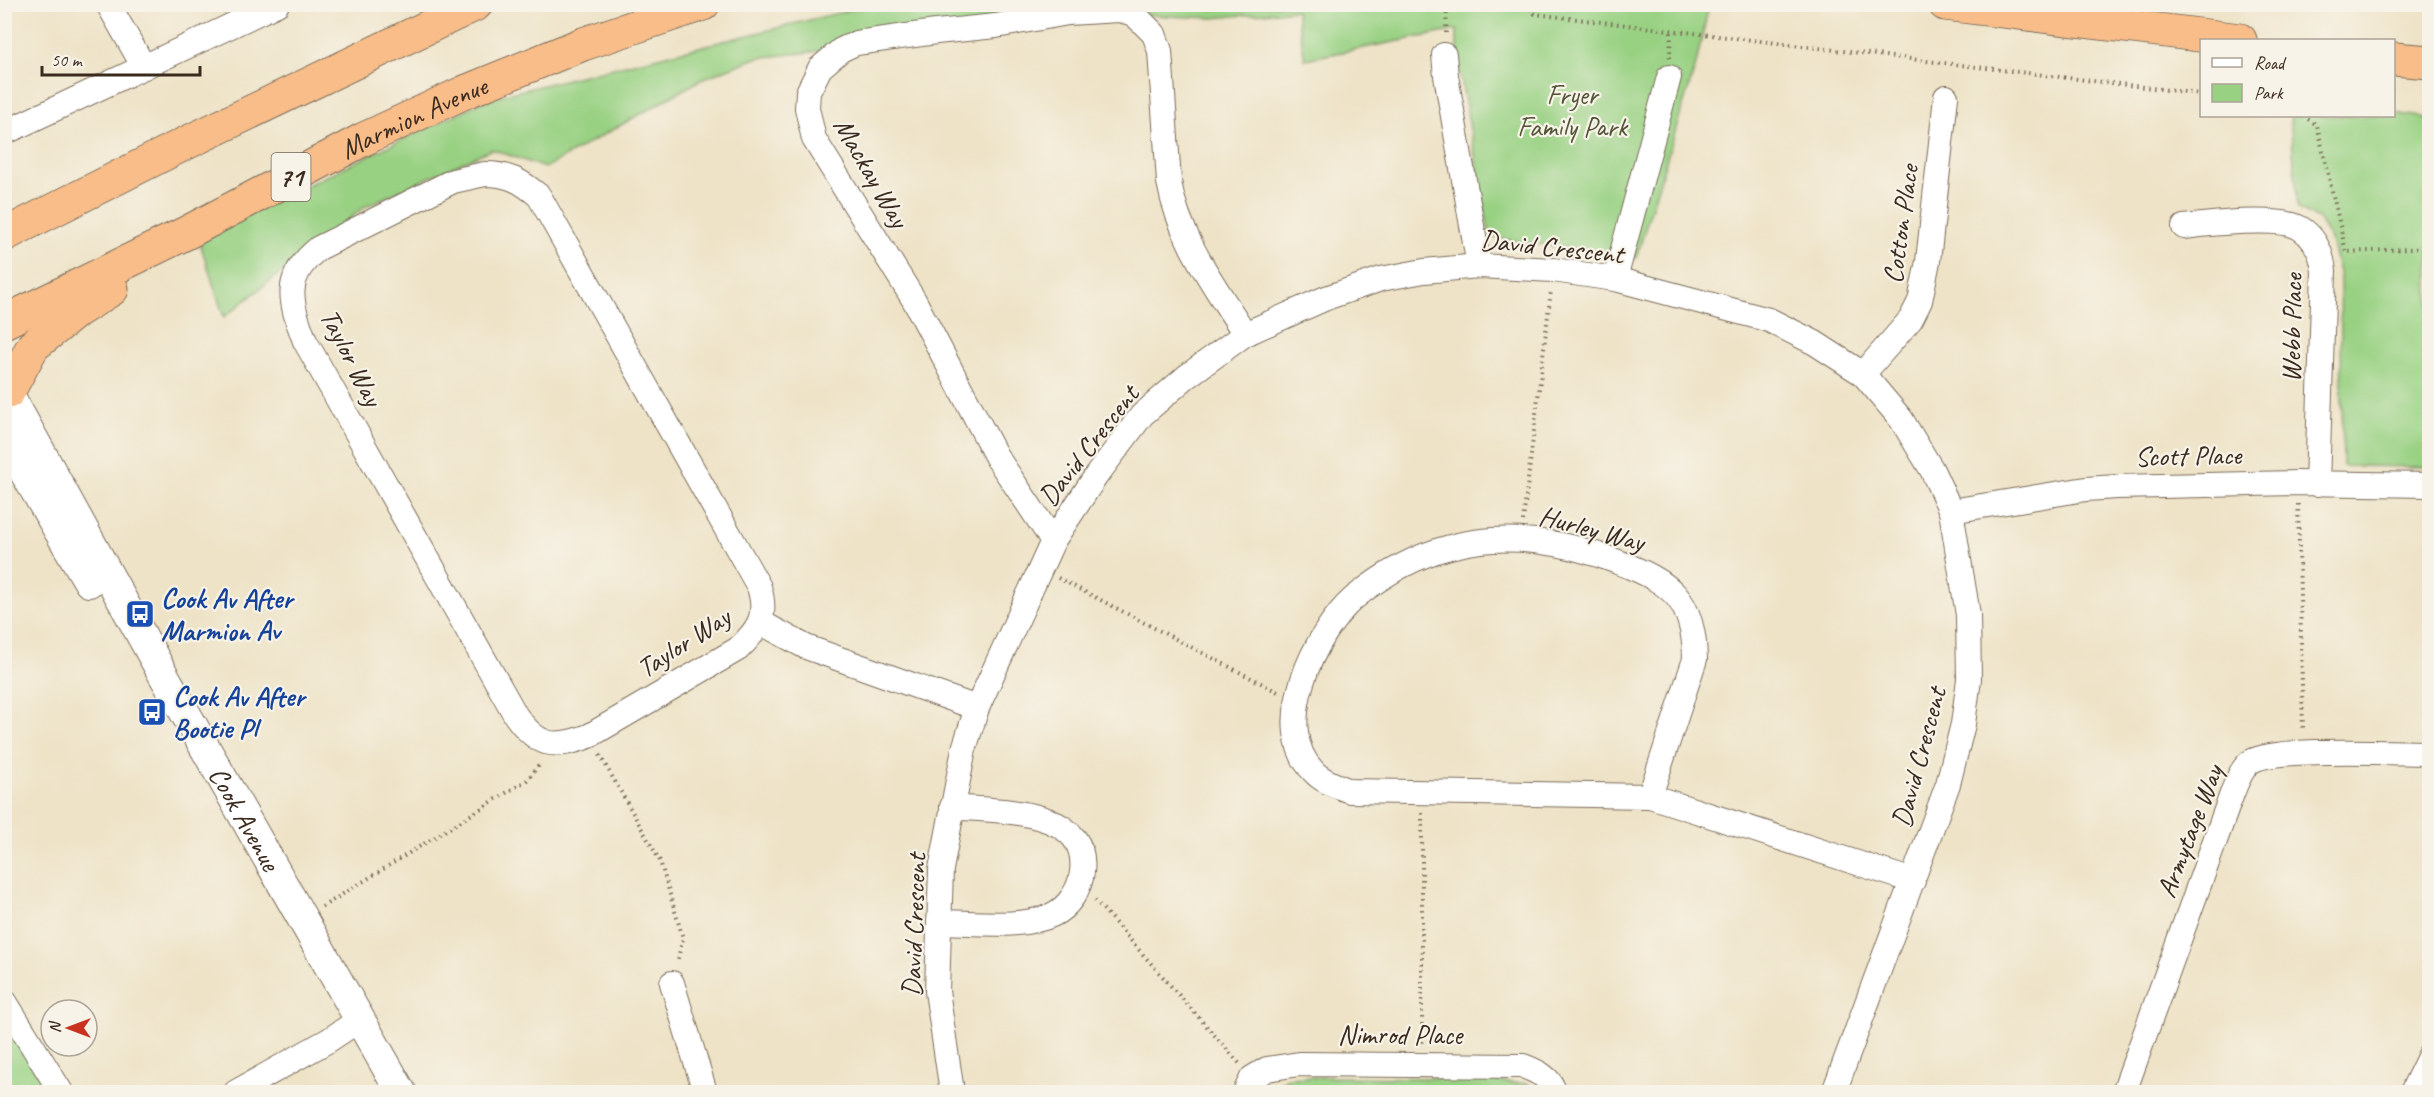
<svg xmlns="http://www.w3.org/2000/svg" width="2434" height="1097" font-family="Caveat,sans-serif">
<rect width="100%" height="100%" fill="#f7f3e8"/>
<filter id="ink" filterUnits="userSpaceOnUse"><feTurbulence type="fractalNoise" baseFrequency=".0167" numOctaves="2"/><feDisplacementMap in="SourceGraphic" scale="12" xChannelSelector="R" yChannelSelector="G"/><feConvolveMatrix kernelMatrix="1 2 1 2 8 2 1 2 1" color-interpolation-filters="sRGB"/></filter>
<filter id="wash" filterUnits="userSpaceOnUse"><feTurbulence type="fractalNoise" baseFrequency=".008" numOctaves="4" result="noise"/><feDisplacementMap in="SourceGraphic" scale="24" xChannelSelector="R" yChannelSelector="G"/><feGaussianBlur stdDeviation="1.35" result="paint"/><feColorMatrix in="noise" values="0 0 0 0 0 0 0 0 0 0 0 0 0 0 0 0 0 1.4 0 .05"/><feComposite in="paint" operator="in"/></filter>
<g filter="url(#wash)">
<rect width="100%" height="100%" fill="#eee3c7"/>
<!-- green -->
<g fill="#99d183" stroke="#6a7e50" stroke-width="1.5">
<polygon points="871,5 1709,5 1696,64 1636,258 1490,237 1457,58 1457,30 1305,59 1296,10 1213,18 1147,15 756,58 704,78 545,168 492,149 366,206 224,317 198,237 490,98"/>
<polygon points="2394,113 2428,118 2429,126 2429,467 2343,466 2340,276 2331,240 2318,219 2298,209 2290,116 2394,116"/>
<polygon points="5,1002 54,1092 5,1092"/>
<polygon points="1308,1077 1451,1078 1529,1084 1530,1092 1265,1092 1288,1078"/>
</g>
</g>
<g filter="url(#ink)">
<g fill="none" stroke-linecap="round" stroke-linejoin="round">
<!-- minor casing -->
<g stroke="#7a6b59" stroke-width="26">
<g id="minor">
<polyline points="108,4 144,67"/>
<polyline points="1444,55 1446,76 1479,266"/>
<polyline points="4,133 277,4"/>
<path d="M485 174C509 174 521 181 539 196L759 587C768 616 759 629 738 649L589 736C554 749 538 747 516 716L305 341C290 302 282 277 319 248L453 181Z"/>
<path d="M2184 227C2208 224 2281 216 2300 228 2316 238 2322 254 2324 271L2317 484"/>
<polyline points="1615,279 1669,77"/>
<polyline points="1863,374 1911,319 1920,301 1928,261 1946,97"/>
<polyline points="1951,511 2086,489 2117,487 2297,483 2430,485"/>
<path d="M1053 541 996 456 914 300 814 139 807 108 808 92 820 68 841 50 856 43 936 32 996 26 1068 13 1119 10 1134 14 1154 34 1160 51 1169 182C1179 239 1215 286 1245 334"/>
<polyline points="760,622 806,647 977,708"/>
<path d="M1650 796 1695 659C1694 599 1671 582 1618 562 1565 541 1505 532 1450 547 1415 556 1381 576 1354 598 1315 632 1269 727 1314 772 1323 782 1338 786 1350 791L1650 796 1913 881"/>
<path d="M939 922C971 922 1023 929 1052 915 1069 907 1080 889 1082 872 1090 806 995 812 952 807"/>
<polyline points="672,983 705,1092"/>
<polyline points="4,1000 61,1092"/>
<polyline points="236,1092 329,1040 359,1020"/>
<polyline points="952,1092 937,991 941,869 964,749 977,708 1053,541 1096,476 1142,415 1186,377 1245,334 1326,298 1381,279 1424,271 1479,266 1553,270 1615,279 1769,320 1815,343 1863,374 1901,419 1932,470 1951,511 1968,615 1969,679 1963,724 1948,784 1834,1092"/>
<path d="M1245 1092 1252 1078 1267 1069 1299 1064 1523 1066C1536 1071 1551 1077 1554 1092"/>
<path d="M2124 1092 2233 791C2237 781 2241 770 2249 763 2269 746 2398 753 2430 753"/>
<polyline points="2412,1092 2430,1055"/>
</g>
</g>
<!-- tertiary casing -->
<g stroke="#7a6b59" stroke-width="32">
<g id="tertiary">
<path id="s1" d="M4 386 159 667 401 1092"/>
<polyline points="4,437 89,582"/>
</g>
</g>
<!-- trunk casing -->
<g stroke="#7a6b59" stroke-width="35">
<g id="trunk">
<polyline points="1945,4 2240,40"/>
<polyline points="2394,59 2430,62"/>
<polyline points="4,235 182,145 476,4"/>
<path id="s2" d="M4 322 190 231 364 139 465 92 583 44 703 4"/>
<polyline points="8,392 33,346 77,311 112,289"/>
</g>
</g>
<!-- path -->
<g stroke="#7a6b59" stroke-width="4" stroke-dasharray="1.5 4.5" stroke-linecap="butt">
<polyline points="1526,4 1535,14 2202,94"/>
<polyline points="1446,33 1447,4"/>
<polyline points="1670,58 1671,30"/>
<polyline points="2303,116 2317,125 2346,252 2430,248"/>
<polyline points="2298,504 2303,731"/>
<polyline points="1523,521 1551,290"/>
<polyline points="1058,578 1278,692"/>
<polyline points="600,755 660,861 683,938 677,962"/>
<polyline points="1422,813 1422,1045"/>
<polyline points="1095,900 1239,1063"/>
<polyline points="322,907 527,780 540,764"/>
</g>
<!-- minor -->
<use href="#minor" stroke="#fff" stroke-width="24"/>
<!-- tertiary -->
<use href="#tertiary" stroke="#fff" stroke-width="30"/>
<!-- trunk -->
<use href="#trunk" stroke="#f8bd89" stroke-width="33"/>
</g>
</g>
<!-- icons -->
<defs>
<g id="bus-square" transform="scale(1.5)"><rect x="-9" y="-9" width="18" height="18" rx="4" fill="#1a4fb4" stroke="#f7f3e8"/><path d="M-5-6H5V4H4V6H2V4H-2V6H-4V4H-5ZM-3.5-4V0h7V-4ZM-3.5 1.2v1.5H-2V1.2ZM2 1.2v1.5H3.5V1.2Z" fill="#fff"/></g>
</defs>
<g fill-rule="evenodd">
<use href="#bus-square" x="140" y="614"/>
<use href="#bus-square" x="152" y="712"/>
</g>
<g text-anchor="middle" stroke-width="4.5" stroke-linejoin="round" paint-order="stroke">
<!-- shield labels -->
<rect fill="#f7f3e8" stroke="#73665b" stroke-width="1.5" x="271.5" y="153" width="39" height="48" rx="4.5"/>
<g font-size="27" font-weight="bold" fill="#3b2a1e">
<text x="291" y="186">71</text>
</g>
<!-- park labels -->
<g font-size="28" fill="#525437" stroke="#f7f3e8">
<text x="1572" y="104">Fryer<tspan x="1572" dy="32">Family Park</tspan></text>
</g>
<!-- street labels -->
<g font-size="28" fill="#3b2a1e" stroke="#f7f3e8">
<text dy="10" stroke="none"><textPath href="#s2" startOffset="458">Marmion Avenue</textPath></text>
<text transform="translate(872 172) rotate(60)" y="10">Mackay Way</text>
<text transform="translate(1900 224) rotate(-82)" y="10">Cotton Place</text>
<text transform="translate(1552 246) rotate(6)" y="10">David Crescent</text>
<text transform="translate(2291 328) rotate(-89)" y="10">Webb Place</text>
<text transform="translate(352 357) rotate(63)" y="10">Taylor Way</text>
<text transform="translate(1088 445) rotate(-52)" y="10">David Crescent</text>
<text transform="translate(2188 455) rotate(-1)" y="10">Scott Place</text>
<text transform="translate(1592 528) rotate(15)" y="10">Hurley Way</text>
<text transform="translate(683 642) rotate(-33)" y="10">Taylor Way</text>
<text transform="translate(1918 757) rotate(-75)" y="10">David Crescent</text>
<text dy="10" stroke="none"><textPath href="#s1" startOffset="495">Cook Avenue</textPath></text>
<text transform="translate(2189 831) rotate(-69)" y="10">Armytage Way</text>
<text transform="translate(913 925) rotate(-88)" y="10">David Crescent</text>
<text x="1400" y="1044">Nimrod Place</text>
</g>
<!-- transit labels -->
<g font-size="28" font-weight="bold" fill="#164399" stroke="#f7f3e8" text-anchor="start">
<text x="161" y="608">Cook Av After<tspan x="161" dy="32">Marmion Av</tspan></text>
<text x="173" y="706">Cook Av After<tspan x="173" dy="32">Bootie Pl</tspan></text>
</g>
</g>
<!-- margin -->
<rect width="2434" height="1097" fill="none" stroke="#f7f3e8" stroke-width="24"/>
<!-- legend -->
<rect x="2200" y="39" width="195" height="78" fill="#f7f3e8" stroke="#aca397" stroke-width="1.5"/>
<rect x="2212" y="58" width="30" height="9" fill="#ffffff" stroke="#aca397" stroke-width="1.5"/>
<text x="2254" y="69" font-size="18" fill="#3b2a1e">Road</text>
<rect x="2212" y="84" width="30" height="18" fill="#99d183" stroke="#aca397" stroke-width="1.5"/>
<text x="2254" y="99" font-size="18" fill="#3b2a1e">Park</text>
<!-- north arrow -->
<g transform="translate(69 1028) rotate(270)"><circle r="28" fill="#f7f3e8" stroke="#aca397" stroke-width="1.5"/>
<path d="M0-4.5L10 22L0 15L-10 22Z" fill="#c8321e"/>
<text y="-9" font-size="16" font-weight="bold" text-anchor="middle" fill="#3b2a1e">N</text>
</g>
<!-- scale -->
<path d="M42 66v9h158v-9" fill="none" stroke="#3b2a1e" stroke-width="3"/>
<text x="51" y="66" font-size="18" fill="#3b2a1e" stroke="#f7f3e8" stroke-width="4.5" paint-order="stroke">50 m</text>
</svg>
